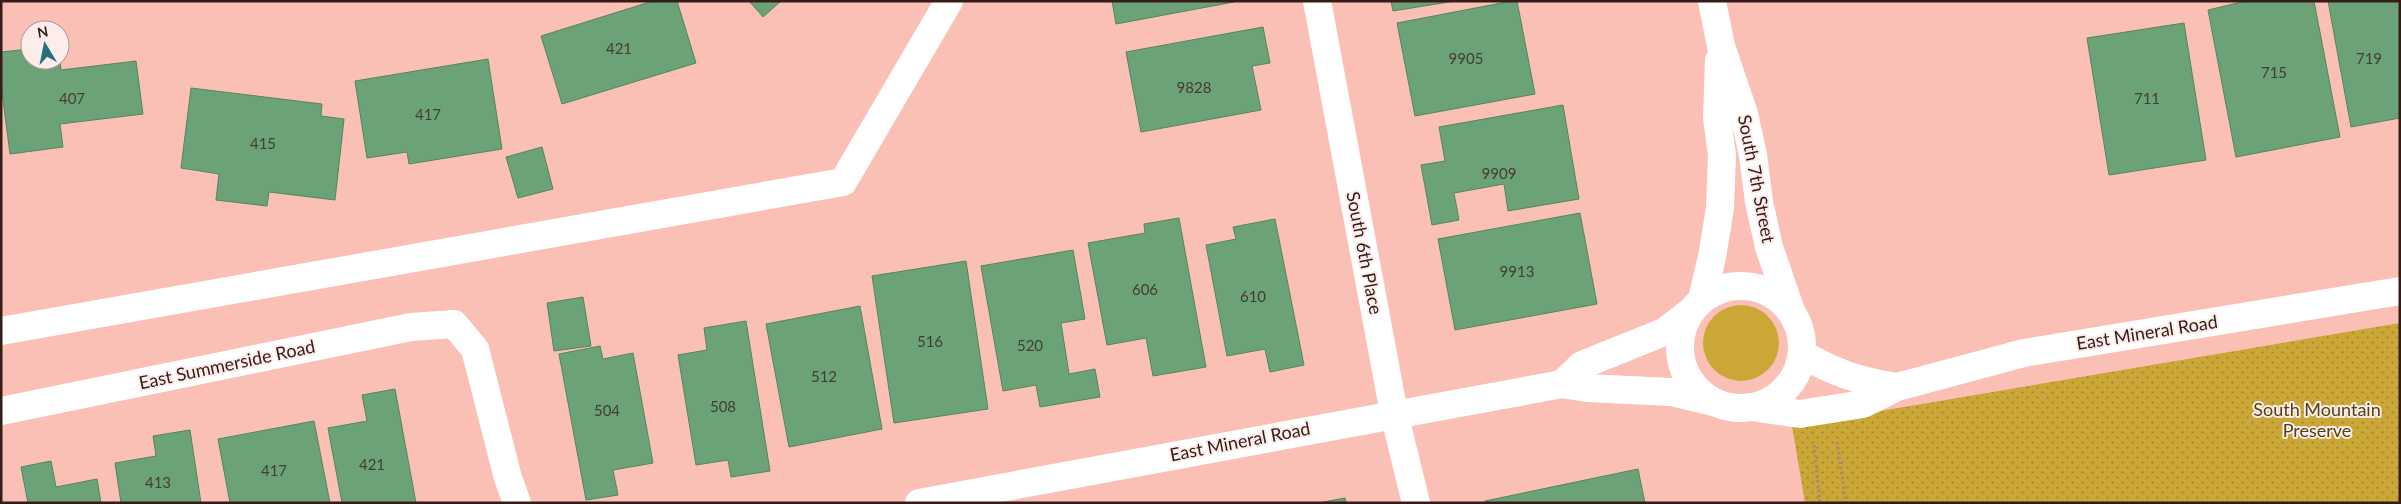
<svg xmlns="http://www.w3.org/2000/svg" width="2401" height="504" font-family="Lato,sans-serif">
<defs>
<pattern id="park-dots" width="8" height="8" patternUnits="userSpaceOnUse" patternTransform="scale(1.25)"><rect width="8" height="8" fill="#cba737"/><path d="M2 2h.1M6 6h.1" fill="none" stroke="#a6872d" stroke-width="1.8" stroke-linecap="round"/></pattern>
</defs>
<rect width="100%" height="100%" fill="#fac0b6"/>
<!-- green -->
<circle fill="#cba737" cx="1741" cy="343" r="38"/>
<!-- park -->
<polygon fill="url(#park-dots)" points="2400,323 2400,503 1805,503 1792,426"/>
<!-- building -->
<g fill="#6ca277" stroke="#51875d">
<polygon points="653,1 677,1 696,63 562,104 541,36"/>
<polygon points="749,1 781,1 763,17"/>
<polygon points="1112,1 1234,1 1234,2 1116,24"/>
<polygon points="1391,1 1455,1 1393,11"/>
<polygon points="1512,1 1517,1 1535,94 1415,116 1397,23"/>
<polygon points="2246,1 2314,1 2340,137 2236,157 2208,10"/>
<polygon points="2328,1 2400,1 2400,118 2351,127"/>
<polygon points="2184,23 2206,160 2109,175 2087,38"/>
<polygon points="1263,27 1270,63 1252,66 1261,110 1141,132 1126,52"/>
<polygon points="30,49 30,60 60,60 61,70 136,61 143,114 60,124 63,147 10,154 1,84 1,52"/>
<polygon points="488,59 502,149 409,164 407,152 367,158 355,81"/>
<polygon points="191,88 322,104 321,116 344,119 335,200 269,192 267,206 216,200 219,174 181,168"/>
<polygon points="1563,105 1579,199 1508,211 1504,184 1454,193 1459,220 1432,225 1421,165 1445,161 1439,127"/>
<polygon points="542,147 553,189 518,198 506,157"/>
<polygon points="1580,213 1597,304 1455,330 1438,239"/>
<polygon points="1179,218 1206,367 1153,376 1146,338 1107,345 1088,243 1145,233 1144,224"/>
<polygon points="1275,219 1304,365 1270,372 1265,349 1227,356 1206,245 1236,239 1233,227"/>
<polygon points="1073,250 1085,319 1061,323 1069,374 1095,369 1100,397 1040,407 1036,385 1003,391 981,266"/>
<polygon points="966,261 988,409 894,423 872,276"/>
<polygon points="583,297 591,346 554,351 547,303"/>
<polygon points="860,306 882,429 789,447 766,324"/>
<polygon points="746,321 770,471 731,477 728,460 696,465 678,355 707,350 704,328"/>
<polygon points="600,346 603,359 633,353 653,463 613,470 618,495 586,500 559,354"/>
<polygon points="395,389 416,503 342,503 328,428 367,421 362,395"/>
<polygon points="314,421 330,503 230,503 218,439"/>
<polygon points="190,430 201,503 121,503 115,463 156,456 153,436"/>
<polygon points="51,461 56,487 97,479 101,503 28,503 21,467"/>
<polygon points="1638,469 1645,503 1485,503 1485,501"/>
<polygon points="1345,498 1346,503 1318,503"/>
</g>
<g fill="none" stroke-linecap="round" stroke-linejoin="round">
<!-- path -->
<g stroke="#b1837b" stroke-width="3" stroke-dasharray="2.5 2.5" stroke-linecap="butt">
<polyline points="1837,442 1846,503"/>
<polyline points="1814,445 1820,503"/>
</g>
<!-- minor -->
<g stroke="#fff" stroke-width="28">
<polyline points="1317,1 1394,413 1416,503"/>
<polyline points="1712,1 1721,46 1744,114 1753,155 1759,202 1769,247 1791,311"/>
<circle cx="1741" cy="347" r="61"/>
<polyline points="1702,299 1712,257 1720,208 1722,155 1717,118 1719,60"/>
<polyline points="1,331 843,182 949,1"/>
<path d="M1802 354C1835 373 1859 381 1897 387"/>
<polyline points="1562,384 1582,365 1664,332 1690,312"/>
<polyline points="1751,407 1800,414 1863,404 1897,387 2024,353 2400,291"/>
<polyline points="1,411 411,327 454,324 475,349 508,478 517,503"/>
<polyline points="919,503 1562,384 1587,388 1671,392 1713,402"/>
</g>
</g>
<g text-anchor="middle" stroke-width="4" stroke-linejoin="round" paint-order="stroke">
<!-- number labels -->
<g font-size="15" fill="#443e30">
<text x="619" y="54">421</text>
<text x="1466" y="64">9905</text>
<text x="2369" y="64">719</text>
<text x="2274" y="78">715</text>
<text x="1194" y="93">9828</text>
<text x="72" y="104">407</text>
<text x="2147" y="104">711</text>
<text x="428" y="120">417</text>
<text x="263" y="149">415</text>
<text x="1499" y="179">9909</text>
<text x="1517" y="277">9913</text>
<text x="1145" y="295">606</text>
<text x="1253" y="302">610</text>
<text x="930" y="347">516</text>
<text x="1030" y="351">520</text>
<text x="824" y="382">512</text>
<text x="723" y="412">508</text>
<text x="607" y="416">504</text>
<text x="372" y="470">421</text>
<text x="274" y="476">417</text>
<text x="158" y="488">413</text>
</g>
<!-- street labels -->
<g font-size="18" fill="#361c18" stroke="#fcedea">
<text transform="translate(1756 179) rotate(79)" y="6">South 7th Street</text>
<text transform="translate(1364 253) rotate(79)" y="6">South 6th Place</text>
<text transform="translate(2147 333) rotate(-9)" y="6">East Mineral Road</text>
<text transform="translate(227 365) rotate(-12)" y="6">East Summerside Road</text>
<text transform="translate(1240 442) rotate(-11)" y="6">East Mineral Road</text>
</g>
<!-- park labels -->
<g font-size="18" fill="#534211" stroke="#fcedea">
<text x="2317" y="416">South Mountain<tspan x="2317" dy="21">Preserve</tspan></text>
</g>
</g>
<!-- border -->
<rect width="2401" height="504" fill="none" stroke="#361c18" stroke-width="5"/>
<!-- north arrow -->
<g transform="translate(45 45) rotate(350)"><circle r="24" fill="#fcedea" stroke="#ad9996"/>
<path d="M0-4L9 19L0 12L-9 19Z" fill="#28707c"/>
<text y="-8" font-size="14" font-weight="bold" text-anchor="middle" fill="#361c18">N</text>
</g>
</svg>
